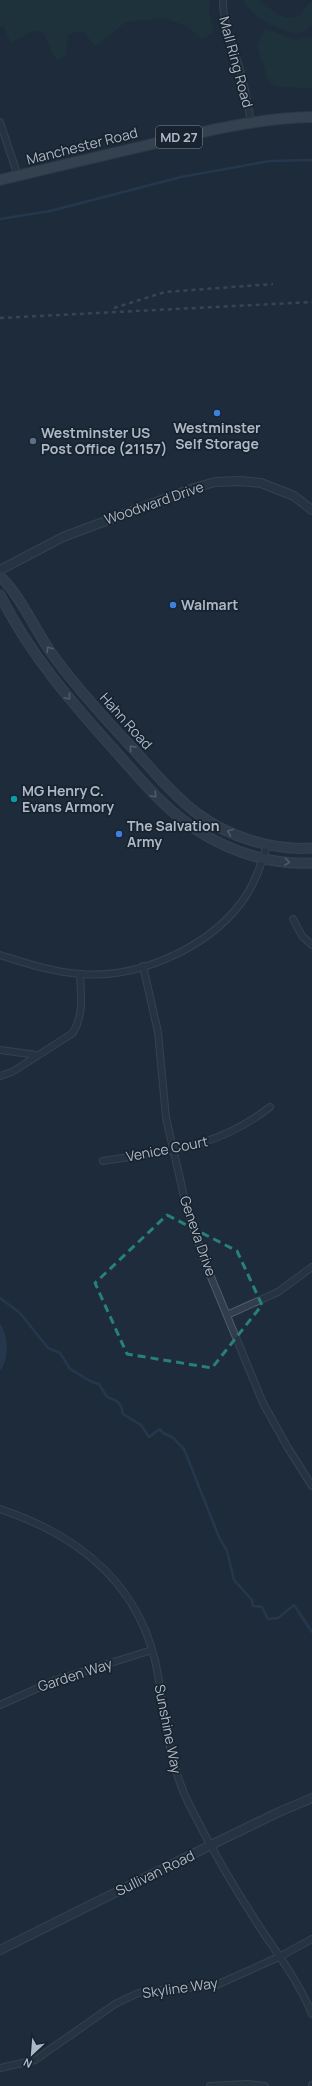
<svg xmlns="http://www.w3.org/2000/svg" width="312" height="2086" font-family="Manrope,sans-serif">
<rect width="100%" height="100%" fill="#1e2c3b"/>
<!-- green -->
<g fill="#203a3c">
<polygon points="0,0 210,0 209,11 214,32 202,39 187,26 163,18 126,22 95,46 83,31 68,34 66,56 56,60 43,32 32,31 11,43 3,26 0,28"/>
<path d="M244 0H259L278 15 288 18 299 16 312 0V25C307 30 303 33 296 33 282 33 248 14 244 0Z"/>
<polygon points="265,29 293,39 312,37 312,88 281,87 269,83 257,46"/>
</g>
<!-- water -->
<path fill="#2e4662" d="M0 1324C9 1335 9 1360 0 1371Z"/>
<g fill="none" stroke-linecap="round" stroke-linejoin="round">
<!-- stream -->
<g stroke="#2e4662" stroke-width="2.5">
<polyline points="0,219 50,211 181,177 270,161 312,160"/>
<path d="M0 1298 20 1313 48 1348 60 1353 70 1369 92 1382 99 1384 107 1397C118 1400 121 1403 123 1414L141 1425 149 1437 160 1429 163 1433 172 1437 184 1449 219 1537 227 1551 234 1580 252 1600 253 1606 262 1607 268 1619 278 1618 294 1605 312 1632"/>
</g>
<!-- minor casing -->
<g stroke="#505b68" stroke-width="8">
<g id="minor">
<path d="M223 0C223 23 231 41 238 63 244 83 248 103 251 123"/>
<polyline points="0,122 18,176"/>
<polyline points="293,919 302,936 312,945"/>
<path d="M0 955C26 963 52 972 80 974 137 979 206 949 241 903 254 886 261 865 267 845"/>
<polyline points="143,966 158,1032 166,1118 187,1209 204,1260 263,1403 288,1448 312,1486"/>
<polyline points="0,1050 37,1055"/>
<path d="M0 1076 12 1072 73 1033C84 1014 81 995 80 974"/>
<path d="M103 1161C168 1151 216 1149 270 1107"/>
<polyline points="227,1315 278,1292 312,1267"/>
<path d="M0 1509C81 1536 143 1587 158 1675 166 1723 169 1767 192 1810 212 1850 235 1889 259 1926 278 1955 299 1982 312 2014"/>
<polyline points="0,1705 56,1680 152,1650"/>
<polyline points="0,2068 35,2060 115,2004 138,1993 171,1989 214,1986 279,1957 312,1939"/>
<polyline points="210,2086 248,2084 265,2086"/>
<polyline points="312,2086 312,2085"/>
</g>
</g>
<!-- tertiary casing -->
<g stroke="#505b68" stroke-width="10">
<g id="tertiary">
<polyline points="0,570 63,537 191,489 215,482 240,481 261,483 294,496 312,510"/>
<polyline points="0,1950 211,1845 279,1812 312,1798"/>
</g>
</g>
<!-- secondary casing -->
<g stroke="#505b68" stroke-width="11">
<g id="secondary">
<path d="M0 576C21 597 33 626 50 651 72 682 98 711 124 739 148 764 170 793 198 814 229 837 273 851 312 848"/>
<path d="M0 595C30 655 73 704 117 753 142 781 167 812 200 832 233 853 273 865 312 863"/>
</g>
</g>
<!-- primary casing -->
<g stroke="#3c4754" stroke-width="12">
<path id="primary" d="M0 180C49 168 98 157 148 145 201 132 257 118 312 117"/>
</g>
<!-- minor -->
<use href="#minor" stroke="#323e4b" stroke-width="6"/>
<!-- tertiary -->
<use href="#tertiary" stroke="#323e4b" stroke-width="8"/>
<!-- secondary -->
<use href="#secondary" stroke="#404d5e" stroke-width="9"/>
<!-- primary -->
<use href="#primary" stroke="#505d6b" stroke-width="10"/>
<!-- rail -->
<g stroke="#546273" stroke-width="2.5" stroke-dasharray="4 4" stroke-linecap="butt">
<polyline points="114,308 165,292 273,284"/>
<polyline points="0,318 312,302"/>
</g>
</g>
<!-- one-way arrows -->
<defs><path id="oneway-chevron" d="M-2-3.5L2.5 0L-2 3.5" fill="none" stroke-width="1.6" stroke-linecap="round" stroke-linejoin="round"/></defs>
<g stroke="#8793a2">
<use href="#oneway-chevron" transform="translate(49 649) rotate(-124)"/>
<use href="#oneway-chevron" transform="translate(68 697) rotate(50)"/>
<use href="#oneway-chevron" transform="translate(132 748) rotate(-132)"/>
<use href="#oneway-chevron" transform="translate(154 795) rotate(47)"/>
<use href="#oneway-chevron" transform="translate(230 832) rotate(-159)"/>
<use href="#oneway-chevron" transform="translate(287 862) rotate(5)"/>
</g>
<!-- marked area -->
<path d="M0 0H312V2086H0ZM167 1215 237 1251 262 1305 212 1368 127 1354 95 1283Z" fill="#1e2c3b" fill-opacity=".55" fill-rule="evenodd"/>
<path fill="none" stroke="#27807b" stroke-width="3" stroke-dasharray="8 5" stroke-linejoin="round" d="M167 1215 237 1251 262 1305 212 1368 127 1354 95 1283Z"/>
<!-- markers -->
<g fill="#3f7fe0" stroke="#18232f" stroke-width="1.5">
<circle cx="217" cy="413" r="4"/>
<circle cx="173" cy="605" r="4"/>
<circle cx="119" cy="834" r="4"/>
</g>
<circle fill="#5c6f8a" stroke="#18232f" stroke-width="1.5" cx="33" cy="441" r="4"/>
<circle fill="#0f9aa8" stroke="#18232f" stroke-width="1.5" cx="14" cy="799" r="4"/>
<g text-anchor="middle" stroke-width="3.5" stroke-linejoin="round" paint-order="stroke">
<!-- shield labels -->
<rect fill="#18232f" stroke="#808b99" stroke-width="1" x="156" y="126" width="46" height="22" rx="3"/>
<g font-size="13" font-weight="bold" fill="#adb8c7">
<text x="179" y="142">MD 27</text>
</g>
<!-- street labels -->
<g font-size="14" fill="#adb8c7" stroke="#18232f">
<text transform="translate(236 62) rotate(75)" y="5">Mall Ring Road</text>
<text transform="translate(82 146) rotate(-14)" y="5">Manchester Road</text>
<text transform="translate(154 503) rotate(-19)" y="5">Woodward Drive</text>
<text transform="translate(126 721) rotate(48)" y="5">Hahn Road</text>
<text transform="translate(167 1149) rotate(-11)" y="5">Venice Court</text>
<text transform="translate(198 1236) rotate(71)" y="5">Geneva Drive</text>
<text transform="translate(75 1675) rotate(-18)" y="5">Garden Way</text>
<text transform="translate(168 1729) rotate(79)" y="5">Sunshine Way</text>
<text transform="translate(155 1873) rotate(-26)" y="5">Sullivan Road</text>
<text transform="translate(180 1988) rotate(-8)" y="5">Skyline Way</text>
</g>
<!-- poi labels -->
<g font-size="14" font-weight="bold" fill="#adb8c7" stroke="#18232f" text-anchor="start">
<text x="217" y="433" text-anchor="middle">Westminster<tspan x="217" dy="16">Self Storage</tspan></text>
<text x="41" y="438">Westminster US<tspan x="41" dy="16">Post Office (21157)</tspan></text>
<text x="181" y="610">Walmart</text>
<text x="22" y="796">MG Henry C.<tspan x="22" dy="16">Evans Armory</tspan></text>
<text x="127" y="831">The Salvation<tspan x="127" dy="16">Army</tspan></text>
</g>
</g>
<!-- north arrow -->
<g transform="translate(32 2054) rotate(206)" stroke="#18232f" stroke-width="3" paint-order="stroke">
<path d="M0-3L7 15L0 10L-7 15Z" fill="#adb8c7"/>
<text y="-6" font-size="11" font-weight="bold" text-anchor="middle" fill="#adb8c7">N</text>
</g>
</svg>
